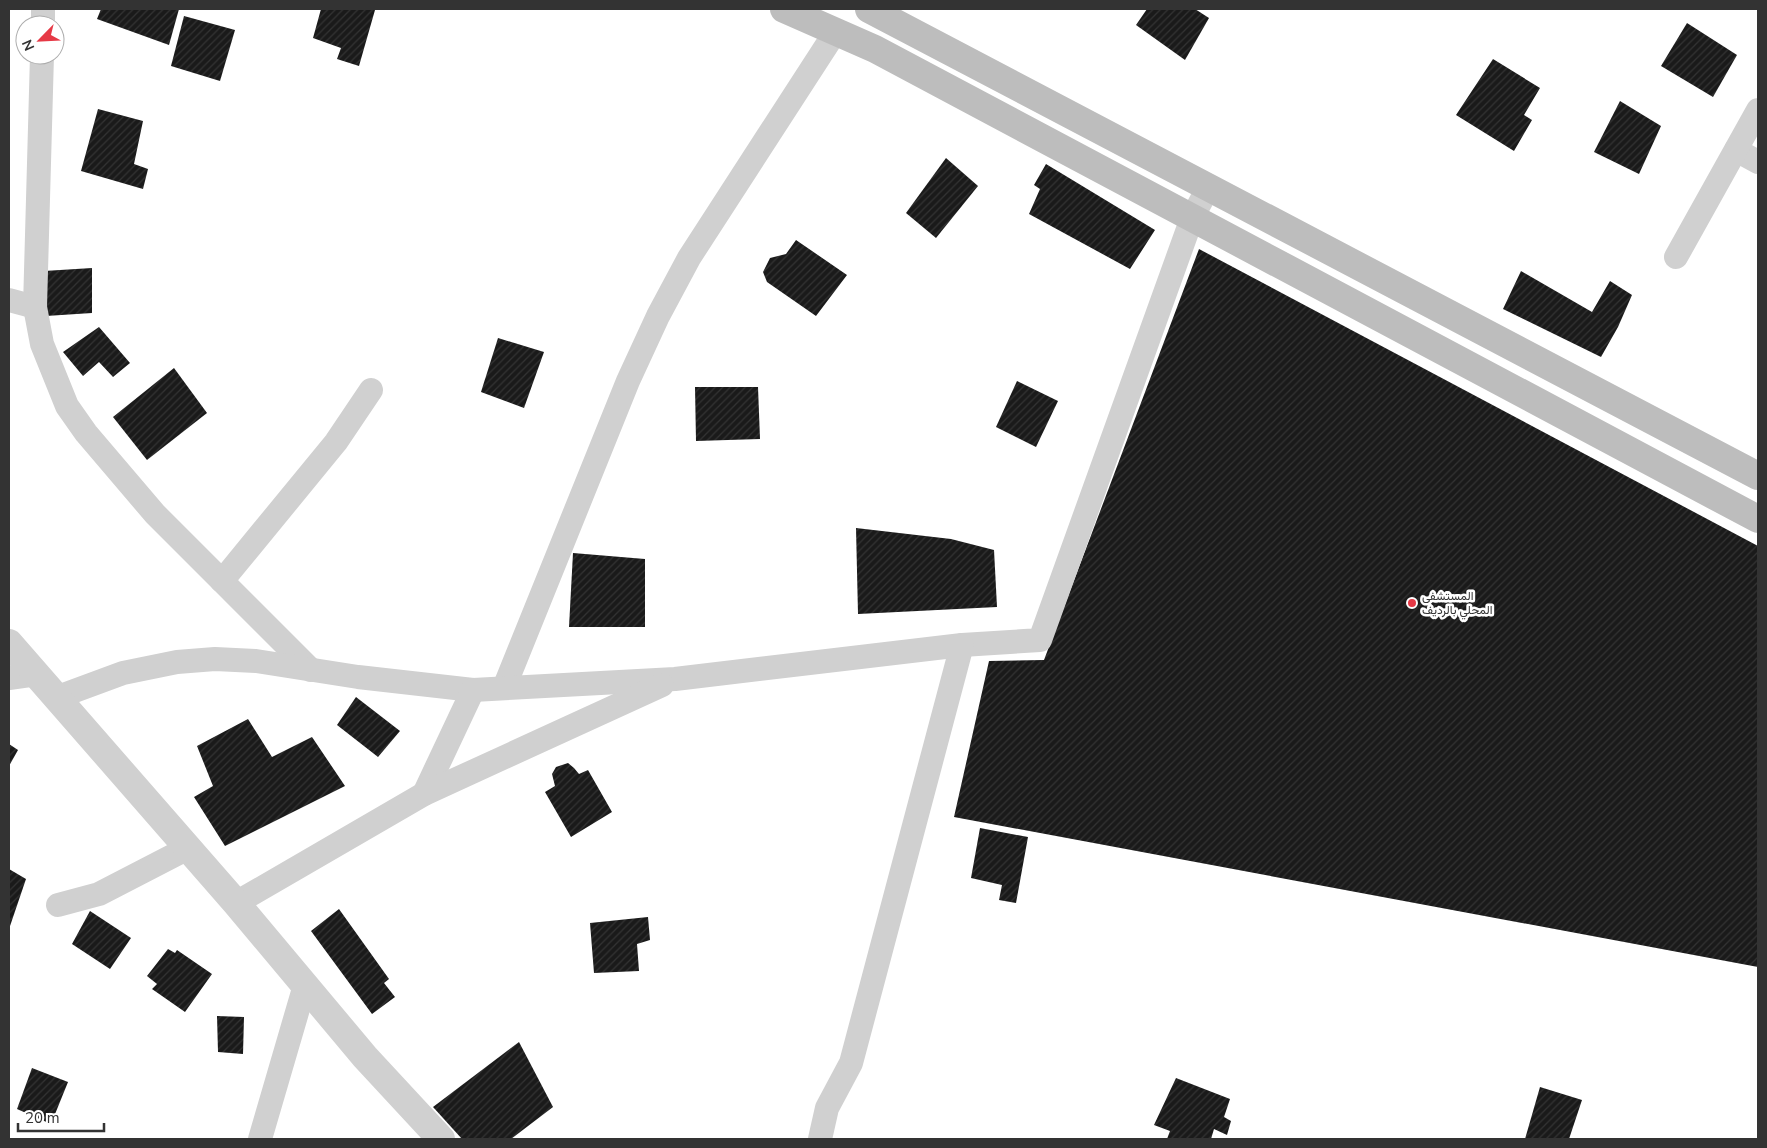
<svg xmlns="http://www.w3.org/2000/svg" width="1767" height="1148" font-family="'Nunito Sans',Vazirmatn,sans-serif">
<defs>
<pattern id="building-hatch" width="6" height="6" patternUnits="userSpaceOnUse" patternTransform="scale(1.25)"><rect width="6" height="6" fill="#1a1a1a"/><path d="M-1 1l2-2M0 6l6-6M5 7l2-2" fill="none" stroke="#333"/></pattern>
</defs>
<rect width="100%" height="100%" fill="#fff"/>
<!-- building -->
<g fill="url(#building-hatch)">
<polygon points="101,9 179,9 169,45 97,19"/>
<polygon points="321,9 375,10 359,66 337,59 341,48 313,38"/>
<polygon points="1147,9 1195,9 1209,18 1185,60 1136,25"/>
<polygon points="184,16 235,30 220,81 171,66"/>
<polygon points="1687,23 1737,55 1713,97 1661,66"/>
<polygon points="1493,59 1540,88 1524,115 1532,120 1514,151 1456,115"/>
<polygon points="1620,101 1661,126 1639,174 1594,152"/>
<polygon points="98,109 143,121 134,164 148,169 143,189 81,171"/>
<polygon points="946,158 978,186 936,238 906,213"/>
<polygon points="1046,164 1155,230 1130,269 1029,214 1040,189 1034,185"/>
<polygon points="796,240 847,275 816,316 767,282 763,272 770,258 786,254"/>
<polygon points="1199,249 1758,546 1758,967 954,817 989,661 1044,660"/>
<polygon points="92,268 92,313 46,316 44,271"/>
<polygon points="1521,271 1592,312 1610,281 1632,295 1618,327 1601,357 1503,309"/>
<polygon points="99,327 130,363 113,377 99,362 83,376 63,352"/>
<polygon points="498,338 544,352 524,408 481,392"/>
<polygon points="174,368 207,413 147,460 113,417"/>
<polygon points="1017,381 1058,401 1036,447 996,427"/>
<polygon points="695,387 758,387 760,439 696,441"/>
<polygon points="856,528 951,539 994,550 997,607 858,614"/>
<polygon points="573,553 645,559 645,627 569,627"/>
<polygon points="356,697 400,731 378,757 337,725"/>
<polygon points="248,719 272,757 312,737 345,786 225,846 194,797 213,786 197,746"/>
<polygon points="9,744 18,750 9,766"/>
<polygon points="568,763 574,768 579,774 588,770 612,812 571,837 545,792 555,786 552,774 556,767"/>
<polygon points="980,828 1028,837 1016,903 999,900 1002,885 971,878"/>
<polygon points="9,869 26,879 9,929"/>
<polygon points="339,909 389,979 384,983 395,997 372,1014 311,931"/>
<polygon points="90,911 131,938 110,969 72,944"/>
<polygon points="648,917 650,940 637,944 639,971 594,973 590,923"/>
<polygon points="168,949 175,953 177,950 212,974 185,1012 152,989 157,984 147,976"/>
<polygon points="217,1016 244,1017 243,1054 218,1052"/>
<polygon points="519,1042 553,1107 511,1139 462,1139 433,1107"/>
<polygon points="32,1068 68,1082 51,1124 17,1109"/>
<polygon points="1176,1078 1230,1099 1224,1117 1231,1121 1227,1135 1214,1129 1211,1139 1167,1139 1170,1131 1154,1125"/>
<polygon points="1540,1087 1582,1100 1569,1139 1525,1139"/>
</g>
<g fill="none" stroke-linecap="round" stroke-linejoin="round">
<!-- minor -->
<g stroke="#d0d0d0" stroke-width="24">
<polyline points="43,25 43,9"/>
<polyline points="42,55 35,307 42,344 67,406 86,433 155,514 311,670"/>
<polyline points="1736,150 1758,162"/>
<polyline points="1676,257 1758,110"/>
<polyline points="9,300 35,307"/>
<polyline points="222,581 336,442 371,390"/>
<polyline points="9,678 37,674"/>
<polyline points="504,688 628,381 658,316 689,258 836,31"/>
<polyline points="58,697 123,673 177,662 215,659 256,661 358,677 473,690 675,679 962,645 1040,640 1192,218 1208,188"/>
<polyline points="424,794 473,690"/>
<polyline points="236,903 424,794 662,685"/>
<polyline points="58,905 99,894 188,848"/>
<polyline points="260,1139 305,985"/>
<polyline points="820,1139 827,1108 851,1063 962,645"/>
</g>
<!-- tertiary -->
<polyline stroke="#d0d0d0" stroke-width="28" points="9,643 236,903 365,1057 441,1139"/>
<!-- secondary -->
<g stroke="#bdbdbd" stroke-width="28">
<polyline points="784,9 875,49 1758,519"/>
<polyline points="869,9 1758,476"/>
</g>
</g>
<!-- markers -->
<circle fill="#e63946" stroke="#fff" stroke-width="2" cx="1412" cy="603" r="5"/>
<g text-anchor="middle" stroke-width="5" stroke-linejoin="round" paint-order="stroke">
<!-- poi labels -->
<g font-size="12" fill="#333" stroke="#fff" text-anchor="start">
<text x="1422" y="600">المستشفى<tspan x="1422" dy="14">المحلي بالرديف</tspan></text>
</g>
</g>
<!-- border -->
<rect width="1767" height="1148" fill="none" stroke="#333333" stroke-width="20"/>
<!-- north arrow -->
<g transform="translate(40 40) rotate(246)"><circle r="24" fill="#ffffff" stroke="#adadad"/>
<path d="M0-4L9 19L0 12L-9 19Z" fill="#e63946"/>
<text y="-8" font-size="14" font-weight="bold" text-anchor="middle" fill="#333333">N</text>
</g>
<!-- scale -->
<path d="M18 1123v8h86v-8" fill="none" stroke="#333333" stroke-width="2.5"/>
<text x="25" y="1123" font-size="15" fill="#333333" stroke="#ffffff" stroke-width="4" paint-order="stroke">20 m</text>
</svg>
